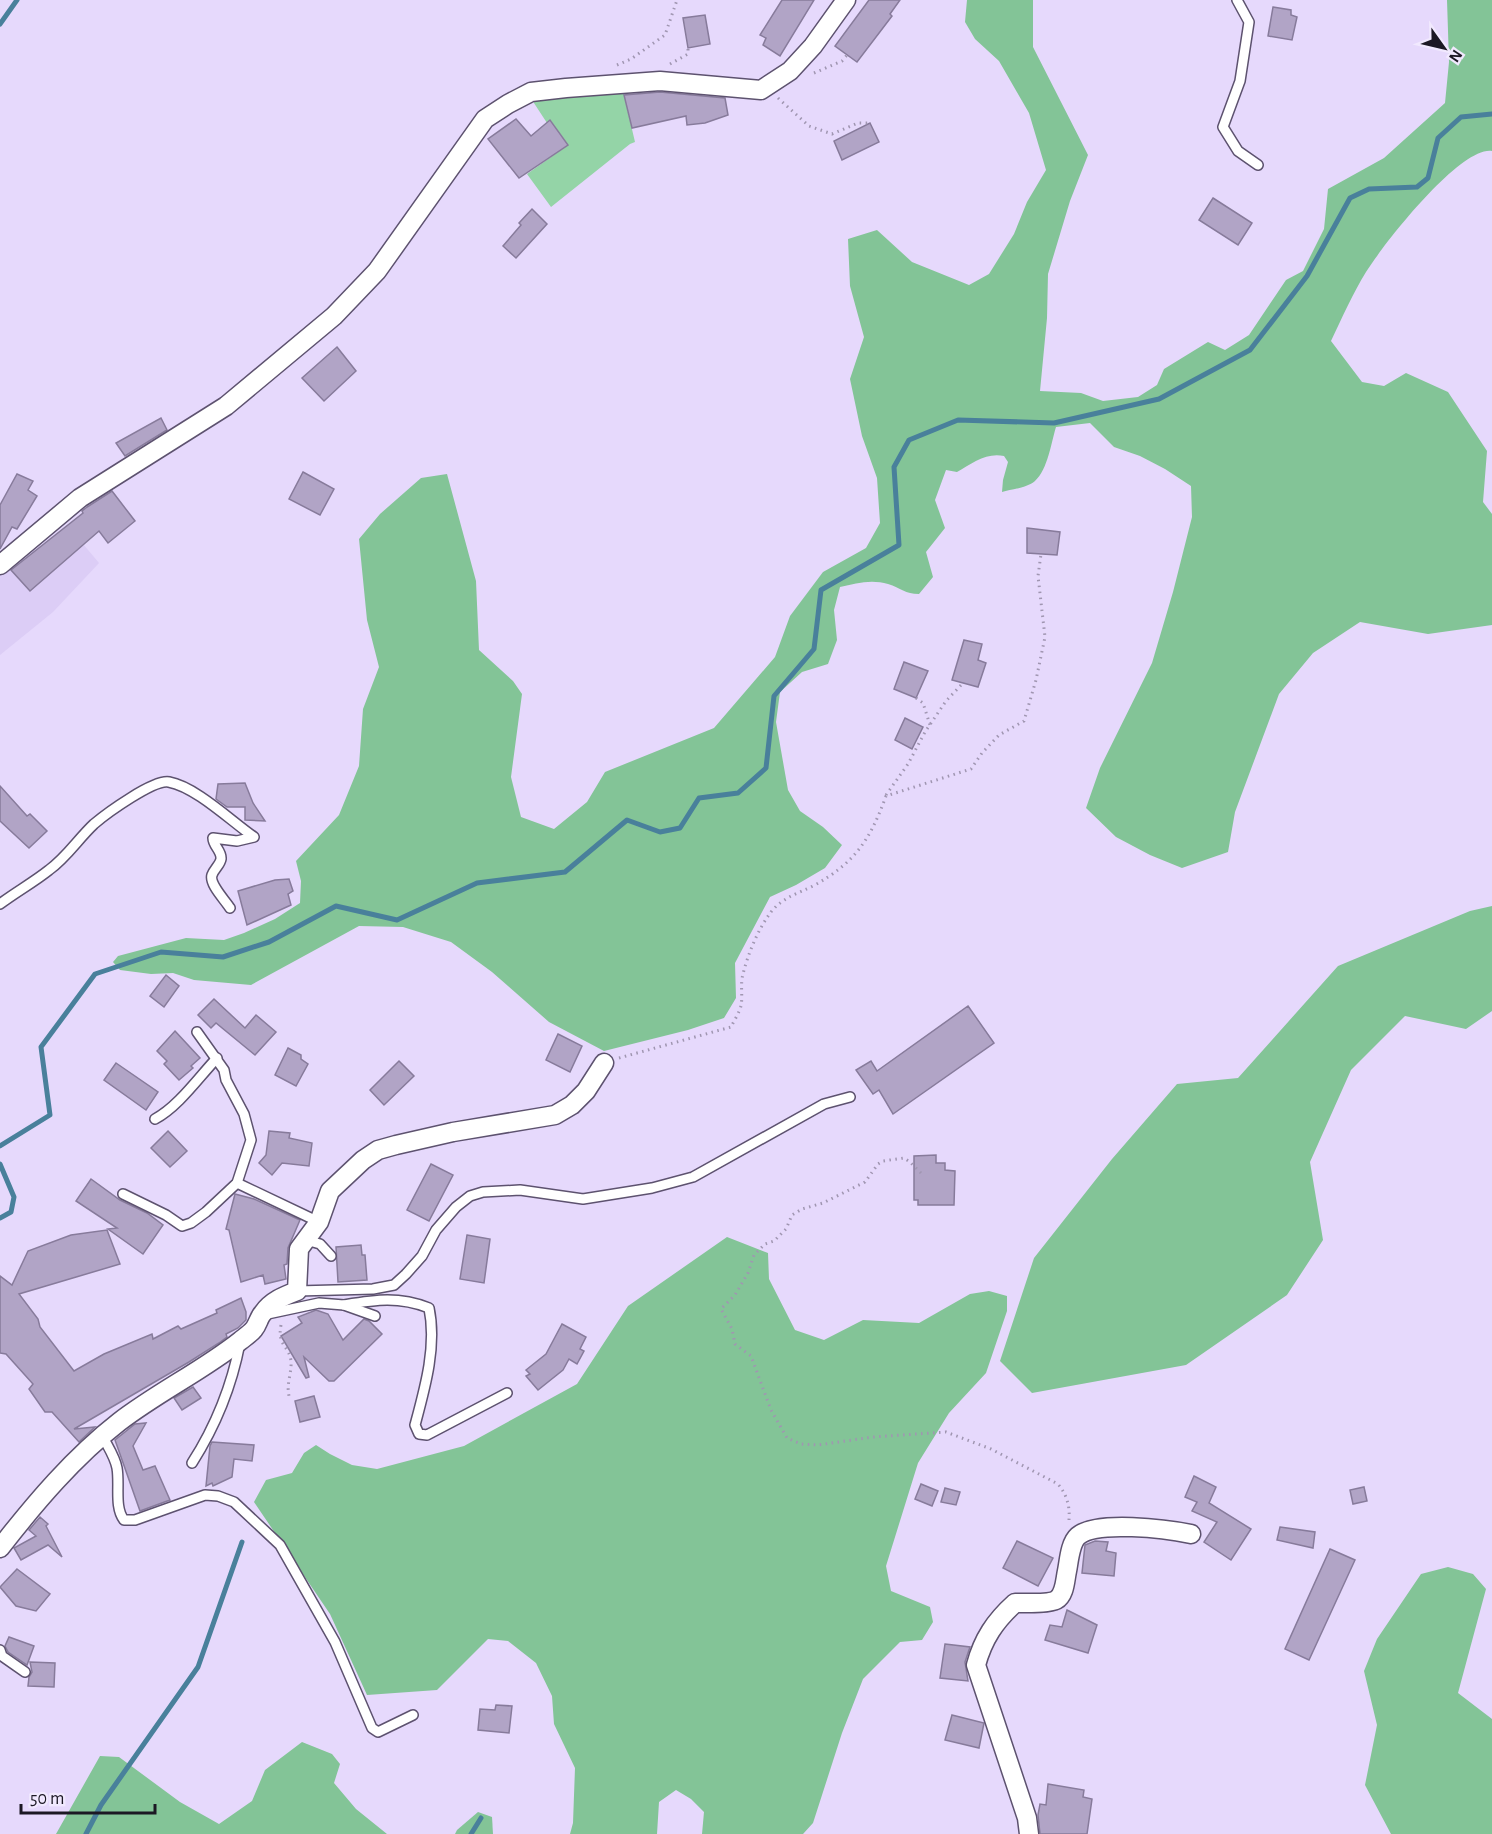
<svg xmlns="http://www.w3.org/2000/svg" width="1492" height="1834" font-family="'Alegreya Sans',sans-serif">
<rect width="100%" height="100%" fill="#e6d9fc"/>
<!-- built -->
<polygon fill="#dccdf6" points="67,525 99,563 53,612 0,655 0,576"/>
<!-- green -->
<polygon fill="#94d4a7" points="623,91 635,142 630,144 551,207 527,174 568,145 551,121 547,123 532,100"/>
<!-- forest -->
<g fill="#83c497">
<path d="M967 0H1033V47L1088 155 1070 201 1048 274 1047 318 1040 391 1081 393 1103 401 1138 397 1157 385 1164 369 1208 342 1225 350 1249 335 1286 280 1303 271 1324 229 1328 189 1384 158 1445 103 1449 62 1447 0H1492V151C1460 146 1383 245 1366 272 1353 293 1342 318 1331 341L1362 382 1384 386 1406 373 1448 392 1487 451 1483 502 1492 514V625L1428 634 1360 622 1313 653 1279 694 1235 812 1228 852 1182 868 1150 855 1116 837 1086 808 1100 768 1152 663 1173 592 1192 517 1191 486 1165 469 1140 456 1114 447 1090 423 1056 427C1051 443 1048 469 1035 481 1027 488 1012 489 1002 492L1003 480 1008 462 1004 456C987 452 972 463 957 472L946 470 935 500 945 528 926 552 933 577 919 594C905 594 901 588 888 584 872 579 856 583 840 587L834 610 837 640 828 664 802 672 780 692 776 722 788 790 800 811 823 827 842 845 825 868 796 885 770 897 735 963 736 998 724 1018 688 1030 604 1051 549 1022 492 972 451 942 403 927 359 926 251 985 194 980 173 973 151 974 120 970 113 962 118 956 186 938 224 940 244 933 275 919 300 903 301 881 296 861 339 815 359 766 363 709 379 667 367 620 359 539 380 514 421 478 447 474 476 581 479 650 513 681 522 694 511 777 521 817 554 829 587 802 605 772 714 728 775 657 790 616 823 572 866 548 880 523 877 478 862 436 850 379 864 337 850 286 848 239 877 230 912 262 969 285 989 274 1014 234 1027 202 1046 170 1029 113 999 61 975 39 965 22Z"/>
<polygon points="1492,906 1492,1011 1466,1029 1405,1016 1351,1070 1310,1162 1323,1240 1287,1295 1186,1365 1032,1393 1000,1361 1034,1258 1112,1159 1177,1084 1238,1078 1338,966 1470,911"/>
<polygon points="727,1237 768,1253 769,1279 795,1330 824,1340 863,1320 919,1323 970,1294 989,1291 1007,1296 1007,1311 986,1373 949,1413 918,1463 886,1566 891,1591 930,1607 933,1622 922,1640 900,1642 863,1679 842,1733 813,1823 803,1834 702,1834 704,1812 691,1799 676,1790 659,1802 657,1834 570,1834 573,1823 575,1768 554,1724 552,1696 536,1663 508,1641 488,1639 437,1690 367,1695 330,1614 254,1502 266,1480 292,1473 304,1453 316,1445 330,1454 352,1465 377,1469 464,1446 577,1384 628,1306"/>
<polygon points="1448,1567 1473,1574 1486,1589 1458,1693 1492,1719 1492,1834 1391,1834 1365,1785 1377,1725 1364,1671 1377,1639 1421,1574"/>
<polygon points="302,1742 332,1754 340,1764 334,1783 356,1809 387,1834 56,1834 100,1756 119,1757 180,1802 219,1824 252,1801 265,1770"/>
<polygon points="478,1812 492,1817 493,1834 455,1834 457,1830"/>
</g>
<g fill="none" stroke-linecap="round" stroke-linejoin="round">
<!-- stream -->
<g stroke="#49809b" stroke-width="5">
<polyline points="0,24 17,0"/>
<polyline points="0,1146 50,1115 41,1047 95,974 161,952 223,957 269,942 336,906 397,920 477,883 565,872 627,820 660,832 680,828 699,798 738,793 766,768 774,696 814,649 821,590 899,545 894,467 909,440 958,420 1054,423 1159,399 1250,350 1307,276 1350,198 1369,189 1417,187 1428,178 1438,138 1461,117 1492,114"/>
<polyline points="0,1164 14,1197 11,1212 0,1218"/>
<polyline points="86,1834 101,1805 198,1667 242,1542"/>
<polyline points="471,1834 481,1818"/>
</g>
</g>
<!-- building -->
<g fill="#b1a4c6" stroke="#877b9b" stroke-width="1.5">
<polygon points="782,0 814,0 780,56 763,45 766,38 760,35"/>
<polygon points="869,0 900,0 890,14 892,16 857,62 835,46"/>
<polygon points="1273,7 1291,10 1291,15 1297,17 1292,40 1268,36"/>
<polygon points="705,15 710,44 688,48 683,18"/>
<polygon points="660,92 725,98 728,115 705,123 687,125 686,116 632,128 624,95"/>
<polygon points="516,119 531,136 550,120 568,145 519,178 488,139"/>
<polygon points="870,123 879,142 842,160 834,141"/>
<polygon points="1213,198 1252,223 1238,245 1199,220"/>
<polygon points="532,209 547,224 516,258 503,246 521,225 519,223"/>
<polygon points="337,347 356,371 324,401 302,378"/>
<polygon points="161,418 167,430 125,456 116,443"/>
<polygon points="303,472 334,489 320,515 289,499"/>
<polygon points="17,474 33,481 28,490 37,496 17,529 12,527 0,549 0,505"/>
<polygon points="112,491 135,521 108,543 99,531 30,591 11,570 83,513 82,511 87,507"/>
<polygon points="1027,528 1060,532 1057,555 1027,553"/>
<polygon points="964,640 982,644 978,660 986,663 978,687 952,680"/>
<polygon points="904,662 928,671 916,698 894,689"/>
<polygon points="905,718 923,727 912,749 895,740"/>
<polygon points="245,783 253,803 265,821 245,820 245,807 227,807 216,799 218,784"/>
<polygon points="0,786 27,816 30,814 47,831 29,848 0,821"/>
<polygon points="289,879 293,891 288,894 291,905 247,925 238,891 275,880"/>
<polygon points="166,975 179,986 164,1007 150,996"/>
<polygon points="214,999 245,1028 256,1015 276,1032 255,1055 216,1023 211,1028 198,1015"/>
<polygon points="968,1006 994,1043 893,1114 879,1090 873,1094 856,1070 871,1061 877,1071"/>
<polygon points="175,1031 200,1058 191,1066 193,1068 179,1080 164,1064 167,1061 157,1051"/>
<polygon points="558,1034 582,1046 570,1072 546,1060"/>
<polygon points="288,1048 301,1055 301,1059 308,1064 296,1086 275,1075"/>
<polygon points="399,1061 414,1076 384,1105 370,1090"/>
<polygon points="116,1063 158,1092 146,1110 104,1080"/>
<polygon points="168,1131 187,1151 170,1167 151,1148"/>
<polygon points="269,1131 290,1133 289,1138 312,1143 309,1166 282,1163 272,1175 259,1163 266,1155"/>
<polygon points="936,1155 936,1163 945,1163 945,1170 955,1171 954,1205 918,1205 918,1200 914,1200 914,1156"/>
<polygon points="431,1164 453,1175 429,1221 407,1210"/>
<polygon points="91,1179 120,1200 147,1213 163,1225 143,1254 108,1229 117,1228 76,1201"/>
<polygon points="235,1194 254,1199 300,1220 288,1248 287,1264 284,1265 286,1279 265,1284 263,1275 241,1282 229,1230 226,1229"/>
<polygon points="107,1230 120,1264 19,1294 38,1319 40,1327 74,1371 104,1354 152,1334 153,1339 178,1326 181,1329 217,1313 216,1310 241,1298 246,1312 246,1320 238,1328 226,1334 227,1337 219,1343 189,1362 74,1429 95,1427 79,1442 52,1412 45,1412 29,1389 33,1384 6,1354 0,1353 0,1276 12,1285 28,1251 71,1235"/>
<polygon points="467,1235 490,1239 484,1283 460,1279"/>
<polygon points="361,1245 362,1255 365,1255 367,1280 338,1282 336,1247"/>
<polygon points="316,1310 328,1314 343,1340 364,1319 369,1321 382,1334 334,1381 329,1381 304,1357 309,1377 306,1378 281,1336 302,1323 298,1317"/>
<polygon points="562,1324 586,1337 580,1349 584,1351 577,1364 569,1359 563,1370 538,1390 526,1376 530,1374 526,1370 546,1354"/>
<polygon points="193,1387 201,1398 182,1410 174,1398"/>
<polygon points="314,1396 320,1417 300,1422 295,1401"/>
<polygon points="146,1423 133,1446 143,1470 155,1466 170,1500 140,1511 115,1440 135,1424"/>
<polygon points="212,1442 254,1445 252,1461 234,1459 232,1477 213,1486 212,1483 206,1486 210,1446"/>
<polygon points="1194,1476 1216,1487 1209,1503 1251,1529 1231,1560 1204,1542 1217,1522 1192,1511 1197,1502 1185,1497"/>
<polygon points="921,1484 938,1491 932,1506 915,1499"/>
<polygon points="1364,1487 1367,1501 1353,1504 1350,1490"/>
<polygon points="945,1488 960,1492 956,1505 941,1502"/>
<polygon points="40,1517 48,1524 46,1526 62,1557 48,1545 21,1560 14,1548 36,1536 29,1530"/>
<polygon points="1280,1527 1315,1532 1313,1548 1277,1540"/>
<polygon points="1017,1541 1053,1558 1038,1586 1003,1568"/>
<polygon points="1095,1541 1108,1542 1106,1551 1116,1553 1114,1576 1082,1573 1085,1545"/>
<polygon points="1330,1549 1355,1560 1309,1660 1285,1649"/>
<polygon points="17,1569 50,1594 36,1611 16,1606 0,1587"/>
<polygon points="1067,1610 1097,1625 1088,1653 1045,1640 1050,1625 1062,1627"/>
<polygon points="9,1637 34,1646 27,1665 8,1652 5,1646"/>
<polygon points="945,1644 970,1647 965,1662 968,1681 940,1678"/>
<polygon points="30,1662 55,1663 54,1687 28,1686 29,1677 32,1672"/>
<polygon points="496,1705 512,1706 509,1733 478,1730 480,1709 495,1710"/>
<polygon points="952,1715 984,1723 979,1748 945,1740"/>
<polygon points="1048,1784 1084,1790 1083,1797 1092,1799 1087,1834 1040,1834 1038,1815 1040,1804 1046,1805"/>
</g>
<g fill="none" stroke-linecap="round" stroke-linejoin="round">
<!-- lane casing -->
<g stroke="#5d526f" stroke-width="12">
<g id="lane">
<polyline points="1237,0 1249,22 1240,81 1223,127 1238,151 1258,165"/>
<path d="M0 904C16 892 34 882 49 870 67 857 78 839 94 824 107 813 154 779 169 782 196 787 231 821 254 837L237 841 213 838C213 846 222 851 221 859 220 865 214 869 212 875 209 884 225 900 230 908"/>
<path d="M155 1119C178 1107 199 1077 217 1058"/>
<polyline points="237,1183 319,1222"/>
<polyline points="123,1194 166,1215 182,1226 191,1223 206,1212 237,1183 251,1140 244,1114 226,1080 224,1070 197,1032"/>
<polyline points="306,1240 320,1244 331,1256"/>
<polyline points="297,1291 373,1289 394,1285 406,1274 422,1256 436,1230 456,1207 470,1196 483,1192 520,1190 583,1199 652,1188 693,1177 824,1104 850,1097"/>
<path d="M344 1305C375 1300 398 1296 429 1308 437 1346 425 1388 415 1425L419 1434 427 1435 507 1393"/>
<polyline points="263,1315 319,1303 344,1305 375,1316"/>
<path d="M103 1437C108 1447 115 1457 117 1468 120 1485 114 1507 124 1520H135L205 1495 218 1496 234 1502 280 1545 335 1642 372 1728 378 1732 413 1715"/>
<path d="M192 1463C215 1427 232 1385 240 1343"/>
<polyline points="0,1650 2,1656 25,1672"/>
</g>
</g>
<!-- street casing -->
<g stroke="#5d526f" stroke-width="21">
<g id="street">
<polyline points="0,565 80,498 226,406 334,316 377,271 485,119 508,104 531,92 566,88 660,81 761,90 790,71 813,46 846,0"/>
<path d="M0 1548C35 1503 74 1457 119 1422 158 1392 202 1371 240 1341 245 1337 251 1333 254 1329 258 1324 259 1317 263 1313 271 1301 284 1296 297 1291L299 1249 319 1222 330 1191 363 1160 378 1150 396 1145 453 1132 555 1115 572 1105 586 1091 604 1063"/>
<path d="M1029 1834 1027 1818 976 1665C983 1639 995 1621 1015 1603 1024 1603 1049 1604 1056 1600 1065 1595 1065 1580 1067 1571 1069 1561 1070 1543 1078 1536 1096 1520 1167 1529 1191 1534"/>
</g>
</g>
<!-- path -->
<g stroke="#a096b1" stroke-width="3" stroke-dasharray="1.5 4.5" stroke-linecap="butt">
<polyline points="670,64 688,54 688,48"/>
<polyline points="617,65 631,59 665,35 677,0"/>
<polyline points="814,73 842,61 847,55"/>
<polyline points="778,98 809,126 832,134 858,123 870,123"/>
<polyline points="916,698 923,703 930,725"/>
<polyline points="886,795 908,764 925,732 946,701 963,683"/>
<path d="M619 1058 731 1027C734 1021 739 1013 741 1006 743 996 740 985 743 974 748 954 758 929 771 912 783 897 797 894 813 886 855 863 870 840 886 796L971 769 982 753 999 735 1024 721 1036 680 1045 637 1038 576 1041 554"/>
<path d="M921 1173 910 1162 904 1158 883 1161 878 1164 865 1182 823 1203 802 1209 792 1215 786 1229 774 1241 765 1244 754 1255 748 1273 735 1295 721 1309 732 1329 735 1344 751 1356 771 1410 787 1438 801 1444 818 1445 873 1437 946 1432 991 1449 1058 1484C1067 1495 1070 1506 1069 1520"/>
<path d="M281 1325C277 1346 289 1345 291 1361 292 1374 285 1386 290 1399"/>
</g>
<!-- lane -->
<use href="#lane" stroke="#fff" stroke-width="9"/>
<!-- street -->
<use href="#street" stroke="#fff" stroke-width="18"/>
</g>
<!-- north arrow -->
<g transform="translate(1444 48) rotate(124)" stroke="#f1e9fe" stroke-width="4.5" paint-order="stroke">
<path d="M0-4.5L10 22L0 15L-10 22Z" fill="#1c1824"/>
<text y="-9" font-size="16" font-weight="bold" text-anchor="middle" fill="#1c1824">N</text>
</g>
<!-- scale -->
<path d="M21 1804v9h134v-9" fill="none" stroke="#1c1824" stroke-width="3"/>
<text x="30" y="1804" font-size="18" fill="#1c1824" stroke="#f1e9fe" stroke-width="4.5" paint-order="stroke">50 m</text>
</svg>
